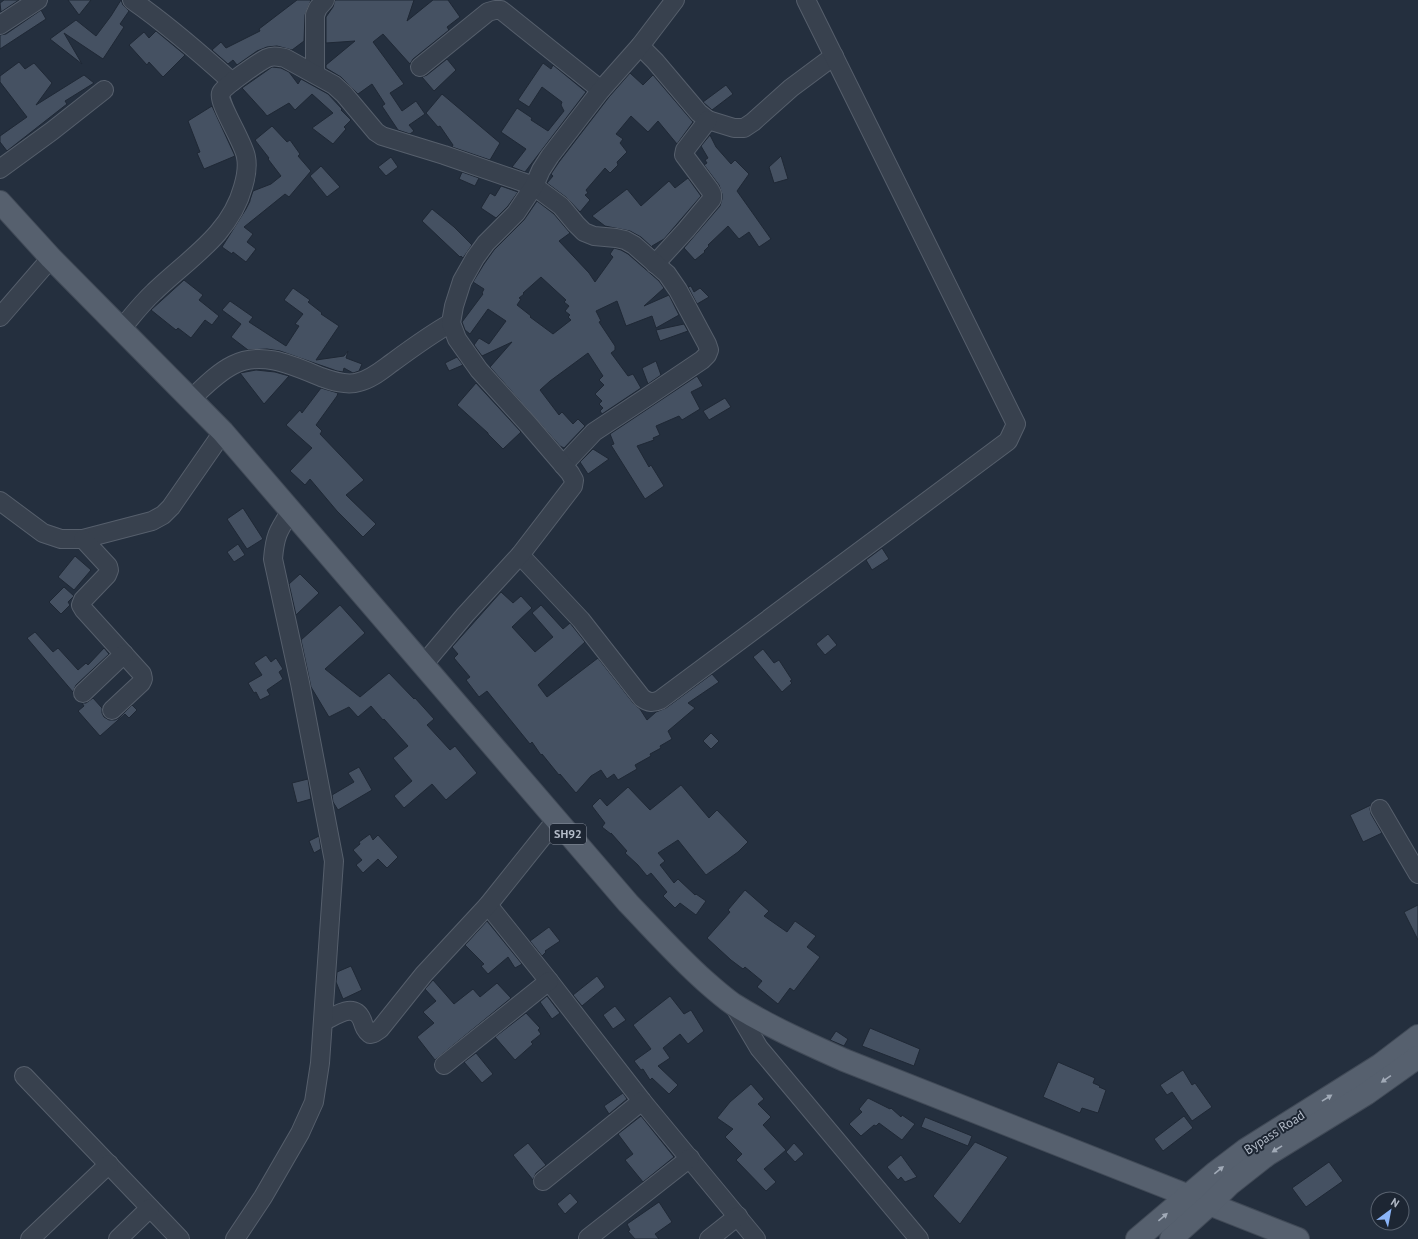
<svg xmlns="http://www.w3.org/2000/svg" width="1418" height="1239" font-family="'PT Sans',sans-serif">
<rect width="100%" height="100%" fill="#242f3e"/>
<!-- building -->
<g fill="#455162" stroke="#1f2835" fill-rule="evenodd">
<polygon points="4,0 19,0 1,12 0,3"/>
<polygon points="68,0 91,0 79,15"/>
<polygon points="121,0 123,5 129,11 120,24 124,27 103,59 64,33 82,64 50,39 76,20 96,36 111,16"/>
<polygon points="297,0 311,0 305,15 304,41 292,50 277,46 267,47 257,51 237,65 233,60 228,64 212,50 221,42 226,48 260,31 259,29"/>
<polygon points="335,0 414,0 407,21 433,0 448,0 460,17 447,27 449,30 413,59 410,64 383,34 373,42 404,84 390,93 402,111 416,101 425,114 409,125 414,131 410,134 398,130 382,106 385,104 372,84 358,94 341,77 326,68 326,65 355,41 326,43 326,17 333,7"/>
<polygon points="41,10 46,19 0,49 0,35 6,34"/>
<polygon points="156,31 185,55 163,77 149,62 147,65 129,45 144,32 149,38"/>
<polygon points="447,59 456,70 434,91 422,77 427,75"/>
<polygon points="19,62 25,69 34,63 52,83 36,105 84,75 94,83 65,101 67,104 7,151 0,142 0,136 27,117 0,82 0,76"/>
<polygon points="543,63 551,69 553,65 586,92 525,172 512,167 526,149 501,132 517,108 532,118 531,120 548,131 564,111 561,105 562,102 542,87 529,107 518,100"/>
<polygon points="272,67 281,68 289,72 298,84 301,79 328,94 342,109 341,110 351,120 344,127 346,129 333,144 312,128 333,113 312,94 295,110 289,103 267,116 263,111 242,88"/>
<polygon points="630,73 643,85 653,75 693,122 677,144 658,121 648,132 631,116 616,134 623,139 620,143 627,152 617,162 618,165 610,173 605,168 586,190 588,193 585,195 590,200 580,212 567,198 547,183 553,176 551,174 559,162 609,97"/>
<polygon points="726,85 733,94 712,110 703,102"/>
<polygon points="442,94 500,143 490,160 452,147 453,145 440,126 438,127 426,113"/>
<polygon points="212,106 235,156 204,169 197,153 200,152 188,121"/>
<polygon points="272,126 287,142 290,140 300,154 298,156 311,171 289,197 285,194 244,227 253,234 247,242 256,249 246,262 233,252 232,254 222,247 246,209 250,201 250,200 253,191 271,184 281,176 268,159 269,158 255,140"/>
<polygon points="710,135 716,147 731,164 735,160 749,174 737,191 771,239 759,247 749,232 739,239 728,226 708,245 709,246 704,251 705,252 695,260 684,248 720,206 722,199 722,194 719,185 704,165 707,163 705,160 708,158 701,146"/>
<polygon points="781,156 788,179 774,183 769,167"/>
<polygon points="391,157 398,167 386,176 378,167"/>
<polygon points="321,166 340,187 327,197 310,176"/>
<polygon points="462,172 479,178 475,186 459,179"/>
<polygon points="688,178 701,196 664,239 652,246 654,249 641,237 630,231 605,226 592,216 627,189 641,206 669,181 675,188"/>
<polygon points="501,186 518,192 508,206 496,218 481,208 490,193 495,196"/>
<path d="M537 201 554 214 570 233 559 241 589 273 595 282 613 257 610 254 614 248 621 250 628 254 659 281 664 288 644 306 669 295 679 315 656 328 652 316 626 326 617 301 596 311 601 321 599 322 615 346V350L611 353 628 376 633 374 641 388 602 414 600 411 603 408 599 404 602 401 595 394 604 385 599 380 603 376 588 353 550 381 540 390 559 415 562 412 573 424 578 419 585 426 564 448 560 446 490 367 512 342 482 356 474 345 479 338 489 344 506 321 488 309 470 334 465 330 462 322 483 294 482 293 484 289 473 282 484 264 494 250 524 220ZM541 277 566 300 564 302 569 306 565 311 570 315 568 317 571 320 553 334 530 317 531 316 517 305 521 299 519 298 524 294 523 293Z"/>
<polygon points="432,209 454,227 472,245 463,258 461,256 460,257 422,221"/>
<polygon points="184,280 203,295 199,300 219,316 212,325 205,320 191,338 178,328 176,330 151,310"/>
<polygon points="691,286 694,292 700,288 709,297 697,304 688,287"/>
<polygon points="293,288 310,300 308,302 322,313 321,314 339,326 316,360 344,356 348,351 346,358 362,364 359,371 353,373 344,368 343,372 337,371 280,351 267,349 248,350 231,337 241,324 222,310 230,301 253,317 249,322 286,346 299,326 295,324 303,314 284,300"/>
<polygon points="684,324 688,331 660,341 656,330"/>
<polygon points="457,357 463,365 449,371 445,363"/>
<polygon points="656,361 661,375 648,384 642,368"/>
<polygon points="256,370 275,372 289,376 264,404 240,373"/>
<polygon points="697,376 703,386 691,392 700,409 682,420 679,416 656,426 660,435 653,438 654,440 637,446 649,467 651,465 664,486 645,499 611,445 614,444 610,434"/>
<polygon points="476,383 521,432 503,449 488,434 488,433 457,405"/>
<polygon points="321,388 338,393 337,396 316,425 322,431 320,434 364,480 346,495 376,524 363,537 337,511 310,479 305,485 290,471 312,448 286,425 300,410 302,413"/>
<polygon points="725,398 731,407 709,420 703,411"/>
<polygon points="593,449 609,459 588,474 580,462"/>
<polygon points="243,508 263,539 247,549 227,519"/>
<polygon points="238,544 245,555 234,562 227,552"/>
<polygon points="882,548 889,559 872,570 866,560"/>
<polygon points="75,556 91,570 74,590 58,577"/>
<polygon points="300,574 319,593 296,615 289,584"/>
<polygon points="64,587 74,596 68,602 70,605 61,614 49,602"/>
<polygon points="501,592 513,603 521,596 532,608 512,627 535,652 553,637 532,613 541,605 563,629 570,623 585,642 538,685 547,697 598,658 634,704 640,709 647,720 656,712 666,708 712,674 719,682 688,703 695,708 668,731 672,739 660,746 661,748 650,754 651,756 635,765 637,769 618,780 614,774 607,779 601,770 591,776 576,793 560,774 559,775 542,754 541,755 532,742 530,744 487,691 479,697 466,680 470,677 454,658 458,654 452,647"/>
<polygon points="340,605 365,633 325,669 360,697 389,673 414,699 415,698 434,719 427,725 450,750 455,746 477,773 446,800 432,784 404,808 394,796 412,781 393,758 408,746 384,719 383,720 371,706 358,717 349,707 329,717 311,687 301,640"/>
<polygon points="35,632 53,652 58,648 78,670 86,663 88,665 104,648 109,654 76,685 73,692 27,638"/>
<polygon points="828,634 837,645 825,655 816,644"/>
<polygon points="763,649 774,663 779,660 792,680 790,681 792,683 782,692 753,657"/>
<polygon points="266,655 271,662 276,658 283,669 279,672 283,679 267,690 270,695 260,700 256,692 254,693 248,683 262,675 254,663"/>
<polygon points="93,698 102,708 102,713 104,717 109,720 115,720 119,718 132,705 137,710 129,718 125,714 100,736 78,711 84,706 82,703 86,703"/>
<polygon points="711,733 719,741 711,749 703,741"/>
<polygon points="359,767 372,790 338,810 333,802 332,795 354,782 348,773"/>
<polygon points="308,779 311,799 297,803 292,783"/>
<polygon points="681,785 709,818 717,810 748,842 738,852 706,875 678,840 658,853 665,861 660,865 674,883 678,879 695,895 696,894 706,901 696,915 680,903 675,908 663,896 667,892 651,873 647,876 638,865 625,853 627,851 611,833 611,834 602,827 605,823 592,806 600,798 607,806 628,787 650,810"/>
<polygon points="1371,805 1370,809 1371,814 1382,833 1363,842 1350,815"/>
<polygon points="370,834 373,840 378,835 398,857 387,868 378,859 363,873 356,865 362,860 353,850 360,844 359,842"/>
<polygon points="319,836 321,849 314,853 309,841"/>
<polygon points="745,890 769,911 764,916 787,932 795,921 816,936 807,947 820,957 794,991 790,988 778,1004 757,987 762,981 745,967 743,969 731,960 707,938 730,912 728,910"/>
<polygon points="1418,905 1418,940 1404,912"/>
<polygon points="487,921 522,964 515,968 508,957 488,974 481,966 484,964 465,945"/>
<polygon points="549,927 560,941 545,951 546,952 542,956 530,941"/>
<polygon points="351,966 362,990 343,999 336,982 337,972"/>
<polygon points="597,976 605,987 582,1006 573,995"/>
<polygon points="433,980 454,1004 473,989 480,997 497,983 511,998 435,1060 417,1037 434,1023 423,1012 436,1001 425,989"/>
<polygon points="547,996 560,1013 552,1019 540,1002"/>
<polygon points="670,996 684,1014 691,1010 704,1031 688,1044 680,1034 663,1048 670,1058 658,1066 678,1085 669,1094 652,1078 650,1080 643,1069 641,1070 634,1061 651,1049 633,1025"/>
<polygon points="615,1006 626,1020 613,1029 603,1015"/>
<polygon points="526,1013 540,1028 538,1030 541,1034 531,1042 533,1044 515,1060 495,1037"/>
<polygon points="870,1028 920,1049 914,1066 862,1046"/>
<polygon points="836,1031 848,1039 844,1046 830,1040"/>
<polygon points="476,1053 493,1074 482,1083 464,1062"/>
<polygon points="1058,1062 1095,1078 1093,1083 1100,1086 1099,1087 1106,1090 1098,1113 1082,1108 1080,1113 1043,1097"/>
<polygon points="1183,1070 1192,1085 1195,1083 1212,1107 1192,1121 1172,1092 1167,1095 1160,1085"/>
<polygon points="751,1084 764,1099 758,1104 771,1117 763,1125 786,1150 764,1169 776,1182 766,1191 736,1160 742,1154 725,1137 733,1129 717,1118 730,1102"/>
<polygon points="623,1093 627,1099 609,1114 604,1106"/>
<polygon points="868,1098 890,1109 891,1108 901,1117 902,1115 915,1124 902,1140 879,1123 876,1126 874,1125 861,1136 849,1124 862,1112 859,1109"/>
<polygon points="641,1116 674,1157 643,1182 625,1160 633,1154 618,1134"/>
<polygon points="1184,1116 1193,1128 1163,1151 1154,1139"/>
<polygon points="925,1117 972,1136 968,1146 921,1127"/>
<polygon points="975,1142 1008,1157 960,1224 933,1196"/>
<polygon points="528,1143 546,1165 536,1173 533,1180 513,1155"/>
<polygon points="794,1143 804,1154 795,1162 786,1152"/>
<polygon points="901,1155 917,1177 905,1182 901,1177 898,1180 887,1167"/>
<polygon points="1329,1162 1343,1181 1306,1207 1292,1188"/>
<polygon points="570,1193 578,1202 565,1214 557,1204"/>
<polygon points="659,1202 672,1222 655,1234 659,1239 635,1239 628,1231 630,1230 627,1224"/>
</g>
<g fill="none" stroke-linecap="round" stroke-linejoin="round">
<!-- minor casing -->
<g stroke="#565f6c" stroke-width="20">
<g id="minor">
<path d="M132 0C168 25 200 53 232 82"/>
<polyline points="0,25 38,0"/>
<polyline points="640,46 655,61 699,113 708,120 734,128 744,128 753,122 791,88 834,56"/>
<polyline points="420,67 488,12 495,10 501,10 601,90"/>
<polyline points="315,74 315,15 318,8 325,0"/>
<polyline points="0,169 52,131 104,90"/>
<polyline points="655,264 686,230 712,199 712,194 710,190 684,155 685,150 708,120"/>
<polyline points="0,317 51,258"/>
<path d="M122 328C132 316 142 303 154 292 188 259 230 235 243 187 246 177 248 167 246 157 244 143 217 102 221 93 224 86 259 62 267 58 273 55 279 57 285 58L334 85 344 94 376 132 382 136 444 155 534 186 561 206 576 224 584 232 594 236 616 238 625 240 634 245 667 274 678 290 707 344 709 350 707 355 702 360 647 397 594 432 563 465"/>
<path d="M191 399C204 387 217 373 233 365 262 350 294 366 321 377 332 381 347 386 359 382 372 379 383 369 393 362 412 348 431 334 451 323"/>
<polyline points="0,501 43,533 61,539 83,539 152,521 163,515 171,507 223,432"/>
<polyline points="83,539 108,566 109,570 107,575 83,600 81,605 84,610 142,674 143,679 141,683 112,710"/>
<path d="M520 555 581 620 642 698C649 703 653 703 660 700L1008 441 1016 424 806 0"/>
<polyline points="423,665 465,615 520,555 573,486 574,480 570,473 528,424 479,370 457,339 451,323 454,306 462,281 475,258 486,243 516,213 534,186 541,170 550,156 601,90 640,46 675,0"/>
<polyline points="83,693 124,654"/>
<polyline points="1380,809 1418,874"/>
<polyline points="488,905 549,981 642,1101 756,1239"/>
<polyline points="733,1004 759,1048 919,1239"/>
<path d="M324 1021C337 1015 354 1002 362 1020 364 1026 365 1030 370 1034L374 1033 380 1029 424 974 488 905 556 820"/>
<polyline points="444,1065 549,981"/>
<polyline points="24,1076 180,1239"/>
<polyline points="543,1181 642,1101"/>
<polyline points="588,1238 690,1158"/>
<polyline points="30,1239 109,1164"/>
<polyline points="118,1239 150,1208"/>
<path d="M235 1239 263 1197 300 1133 314 1102 320 1063 334 861 300 683 273 559C275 535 278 531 291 511"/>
<polyline points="709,1239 738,1216"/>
</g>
</g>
<!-- major casing -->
<g stroke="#414a57" stroke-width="24">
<g id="major">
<path d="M0 202 51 258 223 432 628 903C653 929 677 956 705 981 714 989 723 997 733 1004 768 1026 806 1043 844 1060L1298 1239"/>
<polyline points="1137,1239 1216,1172 1245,1150 1380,1065 1418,1036"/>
<polyline points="1171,1239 1210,1204 1230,1184 1267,1155 1366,1094 1418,1057"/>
</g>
</g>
<!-- minor -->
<use href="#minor" stroke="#38414e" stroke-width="18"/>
<!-- major -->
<use href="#major" stroke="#56606e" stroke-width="22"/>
</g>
<!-- one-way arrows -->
<defs><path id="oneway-solid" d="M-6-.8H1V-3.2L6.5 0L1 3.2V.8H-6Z"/></defs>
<g fill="#a1aab7">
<use href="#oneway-solid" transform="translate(1386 1079) rotate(145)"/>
<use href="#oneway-solid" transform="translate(1327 1098) rotate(-32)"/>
<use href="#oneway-solid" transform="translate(1277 1149) rotate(148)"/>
<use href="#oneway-solid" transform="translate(1219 1170) rotate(-39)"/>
<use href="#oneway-solid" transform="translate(1163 1217) rotate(-40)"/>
</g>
<g text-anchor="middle" stroke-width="4" stroke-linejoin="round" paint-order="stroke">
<!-- shield labels -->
<rect fill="#1d2633" stroke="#878f9c" stroke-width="1" x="550" y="824" width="36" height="20" rx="3"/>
<g font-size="12" font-weight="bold" fill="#b4bcc9">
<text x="568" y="838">SH92</text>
</g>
<!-- street labels -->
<g font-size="13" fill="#b4bcc9" stroke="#1d2633">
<text transform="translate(1274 1132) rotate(-33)" y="5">Bypass Road</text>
</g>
</g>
<!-- north arrow -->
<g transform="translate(1390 1211) rotate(32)"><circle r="19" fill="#1d2633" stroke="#59626f"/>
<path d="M0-3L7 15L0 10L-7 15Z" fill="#8ab4f8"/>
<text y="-6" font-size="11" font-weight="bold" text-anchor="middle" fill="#b4bcc9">N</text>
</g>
</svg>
